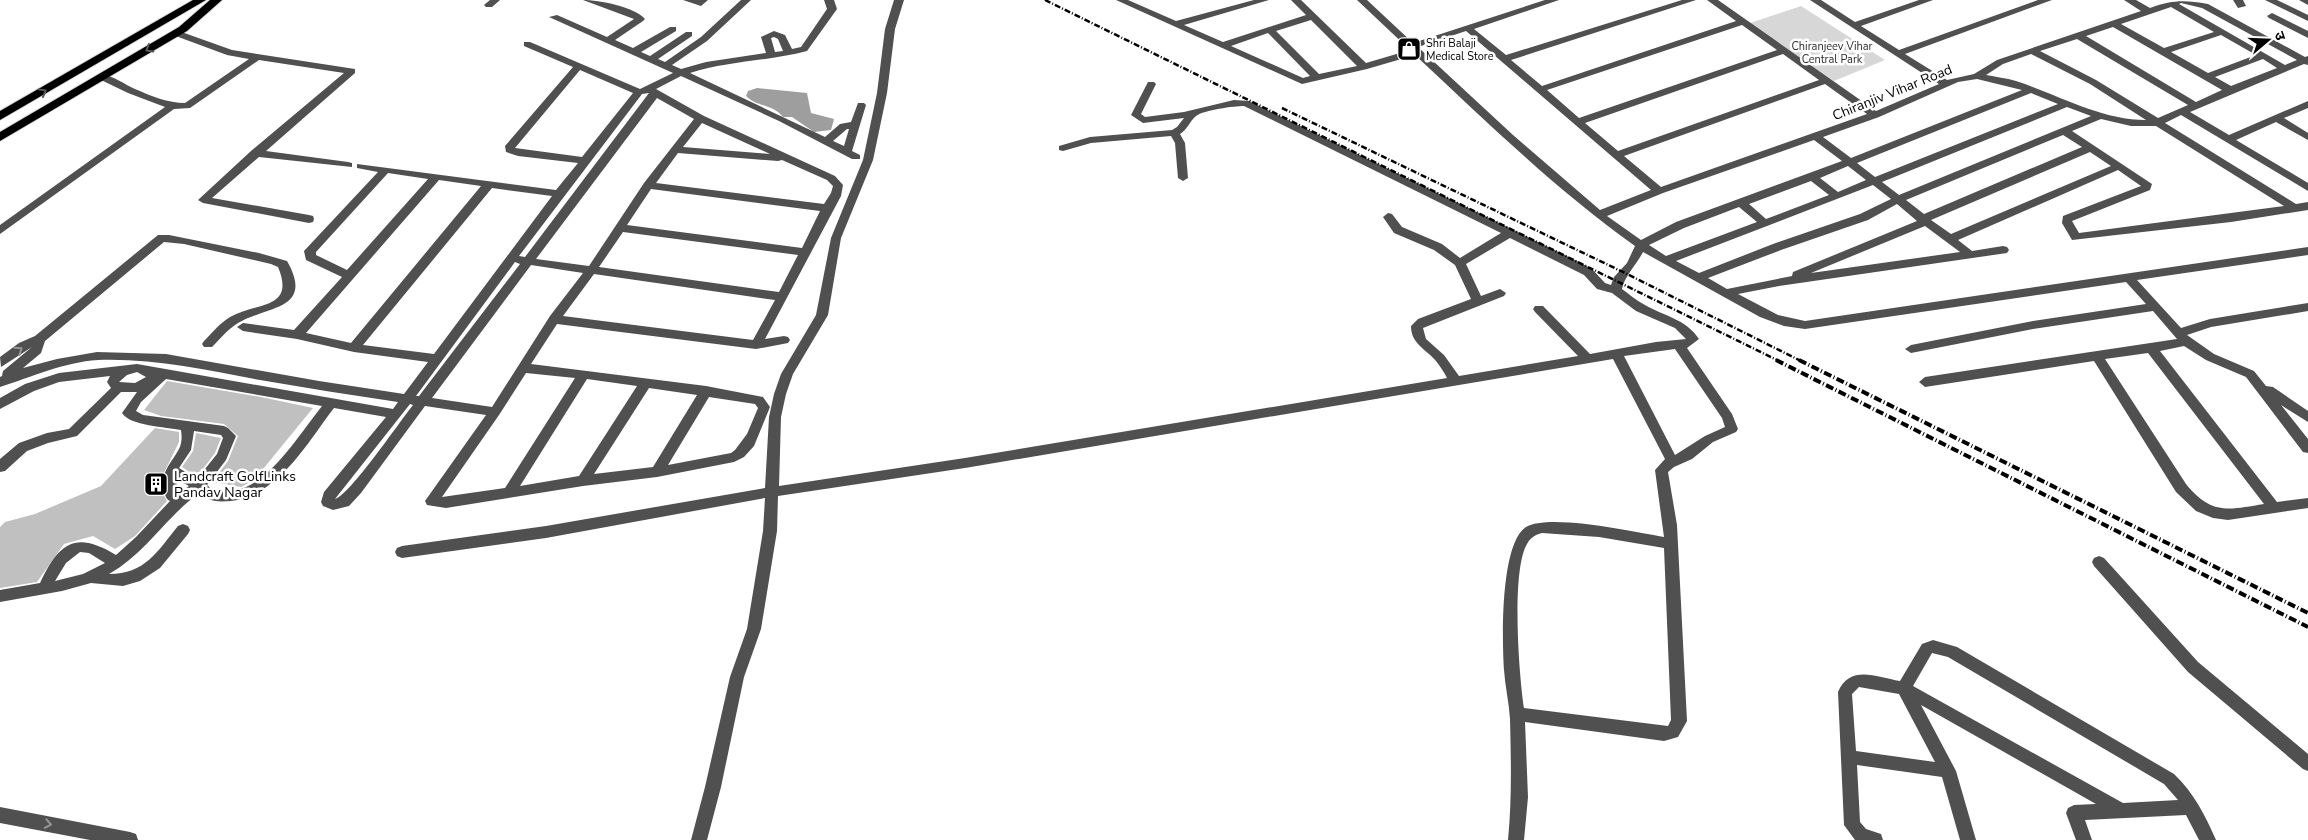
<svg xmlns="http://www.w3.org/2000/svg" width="2308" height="840" font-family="'Nunito Sans','Noto Sans Devanagari',sans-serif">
<rect width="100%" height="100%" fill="#fff"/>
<!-- green -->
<polygon fill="#d7d7d7" points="1801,6 1885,60 1834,81 1747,24"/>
<!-- water -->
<path fill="#9e9e9e" d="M757 88 807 93 811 113 834 119 831 130 814 132 792 117H783C773 104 757 107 746 96L748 91Z"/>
<!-- building -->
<g fill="#c0c0c0">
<polygon points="167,381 261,397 313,408 254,480 241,487 213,482 211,483 228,461 238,436 224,424 161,416 144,410"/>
<polygon points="155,428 179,432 179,442 161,479 162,492 167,501 135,536 115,549 93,536 64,544 37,582 0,588 0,527 5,522 35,514 101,486"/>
<polygon points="196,433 221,438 215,453 197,477 182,467 193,451"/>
</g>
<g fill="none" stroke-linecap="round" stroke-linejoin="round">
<!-- highway casing -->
<g stroke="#dbdbdb" stroke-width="2">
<g id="highway">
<polygon points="193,0 206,0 0,120 0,111"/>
<polygon points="210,0 222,0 187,31 0,141 0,132 179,27"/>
</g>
</g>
<!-- minor -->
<g fill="#505050" fill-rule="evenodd">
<polygon points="490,0 500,0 492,7 486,7 484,5"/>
<path d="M583 0C599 0 635 7 645 19L643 21 615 40 633 48 670 27H676V31L641 52 650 56 686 32H692V36L658 59 665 62 701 37 741 0H751L707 41 672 65 681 69 706 62 766 53 761 37 774 31 785 35 792 49 801 47 827 9 824 0H834L837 9 807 51C769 61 728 61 690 73L825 137 840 124 851 122 858 103H864L866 105 852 151 860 155V159H852L779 121 681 76 656 89 704 116 835 176 843 185 841 196 765 339 784 336 788 337 790 340 788 343 756 349 557 324 531 364 706 386 763 397 770 407 754 446 744 457 734 462 657 477 583 486 446 508 427 505 425 501 486 415 425 406 361 493 349 506 333 510 323 506 321 502 324 492 386 417 334 408C307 443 279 495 231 501 217 502 210 502 199 493 166 517 145 554 109 574 145 574 157 552 178 526L183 524 188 526 190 530 188 534 160 568 140 581 123 586 91 583 62 591 0 602V590L40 583C59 543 75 530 116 555L136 537 170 501C166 499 166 497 164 492 159 473 171 464 179 449 182 443 182 436 181 430 166 427 130 426 122 413L137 392H121L77 436 48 443 27 451 5 471 0 472V459L19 443 47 433 69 429 111 388 107 382 110 376 59 382 34 391 0 409V398L25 384 59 373 137 364 393 409 398 402C352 395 306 388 260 380 206 370 153 358 98 360 64 362 32 377 0 387V377L2 376 3 371 32 347 1 367 0 357 19 343 35 336 158 235H169L259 253 287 261C315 310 267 306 238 323 228 329 220 339 212 347H204L202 344 204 341C212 333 220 323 230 317 256 302 296 310 278 267L271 264 184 244 164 242 45 341 41 353 23 368 57 359 97 352 166 354 319 381 404 394 428 362 354 352 297 339 243 331 237 327 243 323 294 330 342 277 306 260 304 251 378 172 357 168V164L556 190 578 163 518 156 506 152 505 146 573 67 524 46V42H530L640 89 673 73 549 17 557 15 607 37 634 19ZM774 37 778 39 783 51 775 52 771 38ZM580 70 633 93 582 157 515 148ZM649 93 525 257 519 256 642 94ZM657 98 694 119 644 183 589 266 536 259ZM702 123 770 154 683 147ZM847 129H849L844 146 833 141ZM678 153 778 161 782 160 827 180 833 186 831 193 824 204 656 183ZM388 173 428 179 347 270 316 255V252ZM439 180 481 186 351 343 306 333ZM492 188 552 196 434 354 363 345ZM651 189 820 211 802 248 627 225ZM623 232 798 255 779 292 599 267ZM515 262 520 264 419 396H416ZM531 265 583 273 550 316 492 407 432 398ZM594 274 775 300 753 340 563 316ZM137 372 146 377 135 383 119 382 127 375ZM526 373 575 378 505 488 442 497 499 415ZM166 379 322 406C302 431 275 475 246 487 237 491 225 491 215 492L207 485 226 460 236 436 228 428 224 426 143 415 136 411 141 402ZM587 379 637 386 579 476 520 486ZM649 388 697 395 653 467 594 474ZM709 397 755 404 758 408 747 434 735 450 731 453 668 465ZM410 404 413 405C400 421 350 495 335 499ZM194 431 221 435 223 438 217 454 197 479 179 468 191 450ZM176 479 189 486 178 493ZM80 552 89 553 105 563 83 574 55 581 66 563Z"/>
<polygon points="683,0 708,0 701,6"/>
<path d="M894 0H904L895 29 887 93 873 160 841 238 828 315 793 374 786 394 781 417 779 486 965 458 1447 378C1444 372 1440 366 1436 361 1426 349 1411 344 1411 326L1418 319 1471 299 1455 265 1434 250 1394 233 1383 217 1388 213 1392 214 1402 227 1442 244 1460 258 1501 233 1244 106C1234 106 1204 110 1196 116 1190 121 1187 130 1180 134L1185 143 1188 178 1183 181 1178 178 1175 143 1171 136 1091 143 1063 151 1059 150V146L1090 137 1172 130 1177 127 1184 118 1143 123 1131 115 1148 82H1154L1156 84 1141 114 1145 117 1184 112 1234 100 1249 101 1575 260 1592 269 1605 283 1611 285 1614 277 1627 263 1635 246C1556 190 1486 121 1415 55L1367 69 1302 84 1116 0H1128L1176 21 1254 0H1269L1184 25 1223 42 1306 15 1291 0H1301L1366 63 1410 50 1357 0H1367L1413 43 1545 0H1559L1474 29 1506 55 1682 0H1696L1511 60 1542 86 1736 21 1707 0H1718L1876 111 1939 84 1810 0H1821L1855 22 1919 0H1933L1861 26 1899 50 2038 0H2052L1905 54 1947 80 1974 74 1997 60 2141 11 2124 0H2136L2150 8C2173 0 2184 0 2208 4L2305 57 2308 56V65L2304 64 2190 112 2229 135 2308 101V108L2284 118 2308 133V140L2276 122 2236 140 2308 183V191L2181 115 2165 123 2296 204 2308 202V210L2231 222 2072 240 2062 223 2063 216 2141 186 2118 170 1958 240 1972 251 2003 246 2007 247 2009 250 2007 253 1779 286 1738 294 1778 315 1805 321 2308 247V255L2137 280 2181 328 2210 319 2308 303V311L2211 327 2187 335 2214 354 2254 371 2266 386 2273 387 2308 411V422L2281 405 2308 439V453L2303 452 2246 377 2206 360 2184 346 2160 351 2277 502 2308 498V508L2228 520 2213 518 2196 511 2176 492 2094 361 1925 387 1919 382 1925 377 2177 339 2153 311 2033 329 1911 353 1905 349 1911 345 2033 321 2146 304 2126 282 1805 329 1784 326 1760 317 1643 252C1637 264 1624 277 1622 289 1629 294 1637 301 1645 305 1664 316 1686 319 1699 339L1687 348 1732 414 1738 429 1736 432 1713 442 1692 459 1674 467 1668 472 1677 525 1687 721 1678 737 1664 741 1525 722 1528 797 1524 840H1508C1512 799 1511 760 1510 719 1509 702 1505 686 1504 670 1502 640 1500 544 1526 527 1549 513 1636 532 1664 537L1655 470 1665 459 1613 359 965 468 778 496 777 531 761 629 744 677 721 787 707 840H691L705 787 730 677 747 629 763 531 765 498 546 538 402 558 397 556 395 552 397 548 402 546 546 526 765 488 769 417 774 394 781 374 816 315 831 238 863 160 877 93 885 29ZM2181 3 2202 8 2297 60 2285 65 2179 4ZM2171 7 2214 32 2164 48 2121 24ZM1311 20 1357 66 1319 74 1276 31ZM1742 25 1777 50 1579 118 1547 90ZM2113 27 2222 90 2196 102 2086 36ZM1466 31 1651 190 1600 210 1513 135 1418 47ZM1268 33 1310 76 1303 78 1231 46ZM2221 35 2256 55 2208 73 2171 52ZM2077 39 2188 105 2158 118 2096 80 2040 51ZM1783 54 1819 80 1618 151 1585 123ZM2031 54 2090 84 2146 120C2101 120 2059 95 2016 81 2006 78 1996 77 1986 75L2003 64ZM2263 59 2277 68 2231 86 2215 77ZM1977 79 2022 90 1851 158 1823 137 1879 117 1958 82ZM1825 84 1867 114 1661 187 1624 156ZM2031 93 2058 104 1875 177 1857 163ZM2067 107 2091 116 1899 195 1882 182ZM2101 119 2131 126H2156L2284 206 2079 233 2072 221 2150 190 2152 184 2072 131ZM2063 135 2082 147 1924 214 1906 200ZM1814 140 1842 161 1676 222 1641 240 1607 216 1663 193ZM2090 152 2111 166 1951 234 1931 220ZM1848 166 1866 180 1838 192 1820 178ZM1811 181 1829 195 1766 219 1749 204ZM1873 185 1891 199 1860 214 1773 244 1699 273 1676 261ZM1897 204 1917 221 1793 272 1792 276 1727 289 1708 278 1781 250 1868 220ZM1739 207 1757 222 1666 256 1649 245 1684 228ZM1925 226 1960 252 1811 273ZM1510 238 1584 275 1597 289 1612 293 1636 311 1675 328 1686 339 1656 342 1590 354 1543 306H1535L1533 309 1535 312 1578 356 1459 376 1444 355 1426 339 1423 328 1504 296 1506 293 1500 289 1481 296 1466 264ZM1675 349 1722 418 1725 427 1705 436 1675 455 1624 356ZM2148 353 2264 504C2228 510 2211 515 2186 484L2105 359ZM1542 533 1599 537 1664 548 1671 720 1668 726 1524 708C1519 675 1511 571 1527 544 1531 537 1535 535 1542 533Z"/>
<polygon points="2233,0 2243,0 2246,6 2238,8"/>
<polygon points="2265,0 2277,0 2308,15 2308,21"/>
<polygon points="2299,0 2308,0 2308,5"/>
<polygon points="2272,13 2308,31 2308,38 2269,18 2267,16"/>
<path d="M176 30 232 50 355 69V73L266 151 348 162 352 163V167L259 157 212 198 309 215 313 216 314 219 313 222 309 223 203 203 198 200 251 151 344 73 259 60 190 108 174 109 0 234V225L165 107 128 93 99 79V75C110 73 125 85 135 89 151 96 168 103 185 103L249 59 227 55 173 35V31Z"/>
<polygon points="2099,556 2104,558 2198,662 2308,754 2308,771 2303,769 2188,672 2094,566 2092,562 2094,558"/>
<path d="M1933 640 1957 647 2174 774C2194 793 2205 815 2216 840H2199L2186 815 2085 820 2092 840H2076L2066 813 2068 808 2074 805 2096 804 1921 705 1956 771 1976 840H1960L1942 777 1857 765 1860 822 1866 829 1881 834 1883 840H1855L1844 825 1838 692C1850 664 1876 677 1900 681L1922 644ZM1932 653 1948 657 2164 784 2178 800 2123 803 1913 686ZM1859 687 1899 694 1935 762 1856 751 1852 694Z"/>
<polygon points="0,807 130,832 136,834 138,840 90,840 0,823"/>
</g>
<!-- highway -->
<use href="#highway" fill="#000" fill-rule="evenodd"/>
<!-- rail-far1 -->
<g stroke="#000" stroke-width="2.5" stroke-dasharray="6 2 1 2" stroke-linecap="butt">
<polyline points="1045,0 1779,361"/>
<polyline points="1282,108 1625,273 1801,361"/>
</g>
<!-- rail -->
<g stroke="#000" stroke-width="4" stroke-dasharray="8 2.5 1 2.5" stroke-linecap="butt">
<polyline points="1776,360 2308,627"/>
<polyline points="1799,360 2308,613"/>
</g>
</g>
<!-- one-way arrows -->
<defs><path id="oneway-chevron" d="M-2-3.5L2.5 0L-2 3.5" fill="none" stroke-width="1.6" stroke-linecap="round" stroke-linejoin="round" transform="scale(1.25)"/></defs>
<g stroke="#595959">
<use href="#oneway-chevron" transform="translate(149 49) rotate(149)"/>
<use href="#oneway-chevron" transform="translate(43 92) rotate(-29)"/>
</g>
<g stroke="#969696">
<use href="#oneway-chevron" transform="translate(19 350) rotate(-35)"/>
<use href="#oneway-chevron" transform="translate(48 824) rotate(11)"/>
</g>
<!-- icons -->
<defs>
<g id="shop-square" transform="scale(1.25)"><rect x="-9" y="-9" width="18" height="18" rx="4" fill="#000" stroke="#fff"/><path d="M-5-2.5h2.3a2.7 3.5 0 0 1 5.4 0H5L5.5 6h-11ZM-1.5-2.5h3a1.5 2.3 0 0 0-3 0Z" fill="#fff"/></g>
<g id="building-square" transform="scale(1.25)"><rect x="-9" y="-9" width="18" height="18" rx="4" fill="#000" stroke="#fff"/><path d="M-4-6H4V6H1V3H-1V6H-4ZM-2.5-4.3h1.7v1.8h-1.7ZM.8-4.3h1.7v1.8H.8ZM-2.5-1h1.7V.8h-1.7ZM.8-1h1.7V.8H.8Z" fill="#fff"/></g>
</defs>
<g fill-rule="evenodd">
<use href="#shop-square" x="1409" y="49"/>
<use href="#building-square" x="156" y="484"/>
</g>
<g text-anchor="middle" stroke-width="5" stroke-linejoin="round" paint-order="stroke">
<!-- far-poi labels -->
<g font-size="11" fill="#000" stroke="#fff" text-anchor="start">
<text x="1426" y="47">Shri Balaji<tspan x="1426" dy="13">Medical Store</tspan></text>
</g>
<!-- far-park labels -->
<g font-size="11" fill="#2e2e2e" stroke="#fff">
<text x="1832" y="50">Chiranjeev Vihar<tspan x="1832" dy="13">Central Park</tspan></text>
</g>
<!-- street labels -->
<g font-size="14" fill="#000" stroke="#fff">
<text transform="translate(1892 92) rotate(-22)" y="5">Chiranjiv Vihar Road</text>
</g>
<!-- poi labels -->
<g font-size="14" fill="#000" stroke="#fff" text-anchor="start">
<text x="174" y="481">Landcraft GolfLinks<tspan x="174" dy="16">Pandav Nagar</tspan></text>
</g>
</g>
<!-- north arrow -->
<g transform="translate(2268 40) rotate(71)" stroke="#ffffff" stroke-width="4" paint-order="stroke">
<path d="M0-4L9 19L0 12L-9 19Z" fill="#000000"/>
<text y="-8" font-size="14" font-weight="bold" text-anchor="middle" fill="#000000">उ</text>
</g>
</svg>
